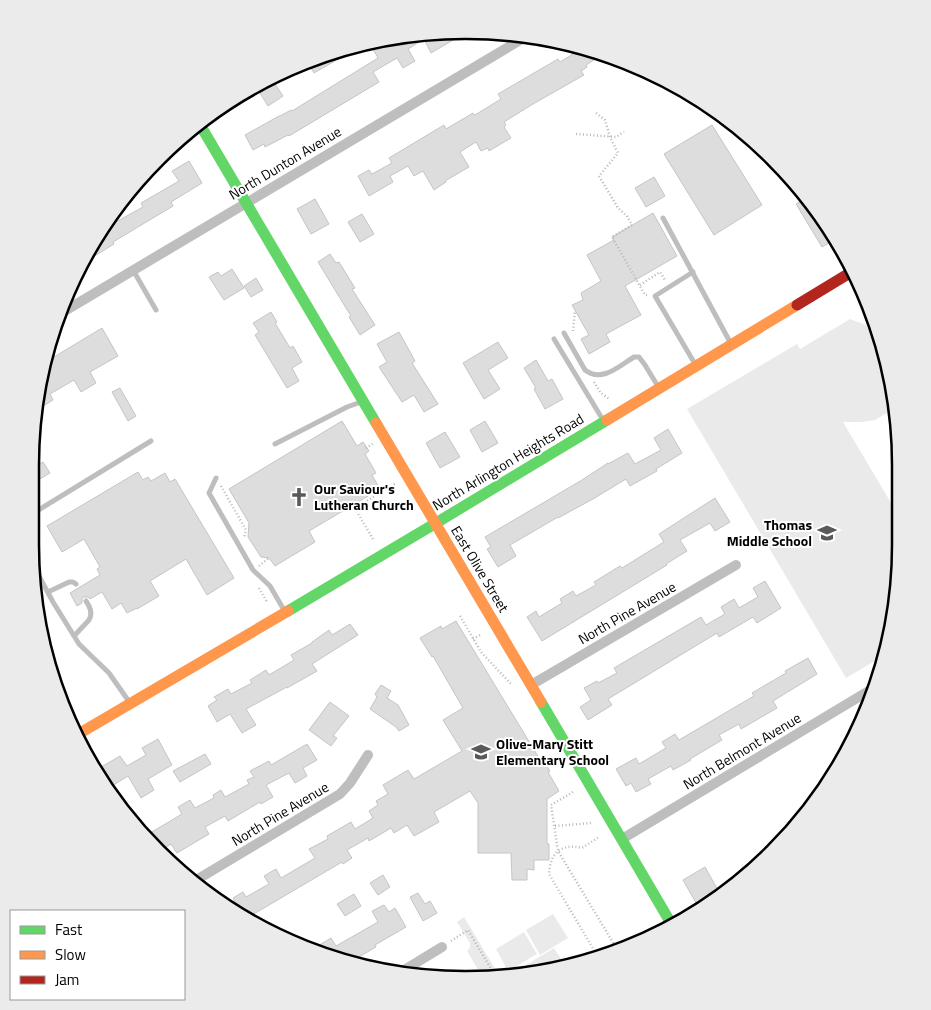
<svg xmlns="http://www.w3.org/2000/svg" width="931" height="1010" font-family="'Titillium Web',sans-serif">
<rect width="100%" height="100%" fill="#fff"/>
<!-- green -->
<g fill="#eaeaea">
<polygon points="850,319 866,325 885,357 893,381 895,408 875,420 862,422 843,422 900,518 897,601 885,655 846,678 687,409 797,344 800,349"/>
<polygon points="553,914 568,938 540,955 526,930"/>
<polygon points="464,917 500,977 483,978 467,951 470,948 470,943 457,922"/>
<polygon points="524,932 537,954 508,971 496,949"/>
<polygon points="554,948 566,967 550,972 508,976"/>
</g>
<!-- building -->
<g fill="#ddd" stroke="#c5c5c5">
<polygon points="466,30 470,30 431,53 424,39 408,49 415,61 403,68 397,58 373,72 379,82 289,136 288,135 265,147 264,144 253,150 245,135 279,116 280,116 291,110 292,111 378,58 373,49 393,37"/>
<polygon points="350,48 352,51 314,73 307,61"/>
<polygon points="583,48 603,54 586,65 587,67 581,71 584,75 533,104 504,122 506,125 504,127 511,138 489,151 488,148 481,151 476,142 460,152 469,167 445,181 446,182 434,190 423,171 414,176 408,166 390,176 393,182 369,196 358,176 369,170 372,174 392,163 389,158 444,125 446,129 473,113 475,115 501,99 498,94 558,59 560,62"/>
<polygon points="275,84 283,96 268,106 260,93"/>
<polygon points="712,125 762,205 714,235 664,154"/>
<polygon points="189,161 202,183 171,202 173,206 113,242 114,244 93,257 89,250 103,224 105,228 143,207 141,203 179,181 172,171"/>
<polygon points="654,177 665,196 646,207 635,188"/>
<polygon points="807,198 828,224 836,239 822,247 796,204"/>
<polygon points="315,199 329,224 311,234 297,209"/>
<polygon points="653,213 677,256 625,286 641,315 606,334 610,342 589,354 581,339 589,335 572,305 583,300 581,293 601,281 587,255 614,240 612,237"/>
<polygon points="362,214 374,234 360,242 348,222"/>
<polygon points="330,254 336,263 339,262 355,288 352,289 375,325 360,335 349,317 351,316 346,308 318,262"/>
<polygon points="232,269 244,288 224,300 209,277 218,272 221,276"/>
<polygon points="256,278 263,290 251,297 244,286"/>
<polygon points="271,312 277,322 275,323 290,348 293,346 302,362 292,368 299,381 287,388 255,335 259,332 253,323"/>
<polygon points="102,328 118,356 90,372 96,383 81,392 74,380 50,394 53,400 37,410 38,380 44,363"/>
<polygon points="399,332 415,361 412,363 438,404 424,412 414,395 402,402 379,367 387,362 377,344"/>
<polygon points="498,342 508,358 488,370 500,389 484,399 463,363"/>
<polygon points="536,360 548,381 552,379 563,399 545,409 534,389 536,388 524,368"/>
<polygon points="120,388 136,416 128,421 112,392"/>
<polygon points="342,421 357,446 363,442 369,451 365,454 376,473 372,475 380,489 309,531 315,542 275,566 269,558 261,557 248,537 249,523 229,489"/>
<polygon points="485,421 498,443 482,452 470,430"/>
<polygon points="668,429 682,453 656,469 657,471 630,486 626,479 593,499 558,518 558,517 510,545 516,556 498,567 487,549 491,547 485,537 582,480 608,463 608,464 628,453 635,464 661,450 654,438"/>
<polygon points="445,432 460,457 440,468 426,443"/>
<polygon points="43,462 50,473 33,483 34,467"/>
<polygon points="138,472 143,480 148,477 151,481 165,473 170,482 175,479 234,578 207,595 186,559 150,581 159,596 137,609 137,608 127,613 121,603 112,609 102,592 90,599 88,597 84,597 82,599 82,603 77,606 70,593 100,575 97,569 100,567 84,539 62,552 47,526"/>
<polygon points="715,498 730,522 715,531 710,523 680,540 687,551 666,564 667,565 542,641 527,617 536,611 539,617 562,603 560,599 573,591 576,596 596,585 594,582 620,566 622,568 664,542 659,534"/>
<polygon points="765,581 781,608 757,623 753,617 719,637 717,633 608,699 612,705 588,720 580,707 591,700 584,688 597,681 598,683 617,673 614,668 701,617 706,625 725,614 721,607 734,599 739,608 758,597 753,588"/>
<polygon points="456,621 539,758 541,757 550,771 548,772 559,791 547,799 547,844 549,844 549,860 534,860 534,870 527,869 527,880 512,880 511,853 478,853 478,803 470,791 434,812 439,822 414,836 407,825 394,833 391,828 369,841 368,838 347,850 352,858 343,864 342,862 247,918 242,915 233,898 243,892 246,897 269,884 264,876 276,869 281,878 315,858 309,849 328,839 327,836 351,822 355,829 373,818 369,811 378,805 376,801 388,794 383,785 408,770 414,779 462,751 443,720 463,708 433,656 432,657 420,638 441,626 442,629"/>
<polygon points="350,624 358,635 312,664 317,671 287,688 287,687 246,709 256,725 242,733 230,714 217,722 208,706 217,700 214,697 228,689 231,694 252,683 250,680 266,670 269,675 294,660 291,655 312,643 312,642 329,630 332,635"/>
<polygon points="808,658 817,674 773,701 777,708 741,729 739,724 719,735 722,740 690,759 691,760 673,770 671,766 648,779 651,784 636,792 631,783 626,786 616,769 636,758 639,764 666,748 662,742 675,734 679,740 754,696 752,693 786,673 785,671"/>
<polygon points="381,685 391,691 387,698 398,705 409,725 399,731 396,727 370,709 377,697 375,694"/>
<polygon points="330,702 349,716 333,736 337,738 331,746 309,730"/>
<polygon points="158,739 172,765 148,779 154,790 141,798 128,776 107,789 96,770 120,756 127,766 146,755 142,748"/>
<polygon points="307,744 317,760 303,768 307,776 295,783 289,773 266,785 273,797 261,804 260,802 228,821 225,816 205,827 209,834 177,853 171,844 159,851 145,836 182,814 178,807 190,800 195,808 214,798 213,795 221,790 225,797 249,784 247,780 254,777 250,771 269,761 271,765"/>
<polygon points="205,754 211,764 180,782 173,771"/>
<polygon points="705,867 719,892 709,898 712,903 700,910 683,880"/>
<polygon points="383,875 390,887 378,895 370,883"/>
<polygon points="418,893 425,904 430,901 437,913 423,921 410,897"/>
<polygon points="354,894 361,906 345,916 337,904"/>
<polygon points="384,905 389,912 395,908 406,927 375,945 376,947 348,963 320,953 316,947 331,938 336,946 378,922 372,911"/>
</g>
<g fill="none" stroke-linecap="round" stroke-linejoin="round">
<!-- path -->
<g stroke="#b8b8b8" stroke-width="2.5" stroke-dasharray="1 2.5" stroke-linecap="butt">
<polyline points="596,113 605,120 610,137 618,153 599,176 618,208 627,216 632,225 612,237 645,295 647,295"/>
<polyline points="576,134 616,137 624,132"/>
<polyline points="640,285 660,272 665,280"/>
<polyline points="573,331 575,311"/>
<polyline points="594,382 600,392 609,399"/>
<polyline points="366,448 374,443"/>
<polyline points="221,486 246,530 244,538"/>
<polyline points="353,505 373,539"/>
<polyline points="355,508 396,483"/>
<polyline points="259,566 269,558"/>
<polyline points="259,588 267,602"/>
<polyline points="460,616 481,652 511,684"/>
<polyline points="473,639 482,634"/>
<polyline points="573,792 551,805 558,851 618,951"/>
<polyline points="555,826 591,823"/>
<polyline points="451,941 468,930 496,977"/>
<path d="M598 957 549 874C550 853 561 843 582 848L599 837"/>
</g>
<!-- lane -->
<g stroke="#bebebe" stroke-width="5">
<polyline points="663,218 730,342"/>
<polyline points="133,270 156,310"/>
<polyline points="693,272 655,296 695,364"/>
<path d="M564 333 585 370C602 383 619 366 634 357H639L645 365 659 388"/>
<polyline points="554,339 603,420"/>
<polyline points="275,444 347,407 361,402"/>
<polyline points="216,478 209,493 253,570 270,586 284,610"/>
<polyline points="32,514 151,441"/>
<polyline points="32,563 53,602 79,644 109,673 130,703"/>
<polyline points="48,592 69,582 73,582 76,584"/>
<path d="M74 636 89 620C93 613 90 607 86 601"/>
</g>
<!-- street -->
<g stroke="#bebebe" stroke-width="10">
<polyline points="58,315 527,36"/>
<polyline points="531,685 736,565"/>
<polyline points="622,839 877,686"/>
<polyline points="193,882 340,794 350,783 368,755"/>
<polyline points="401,972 442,947"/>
</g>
<!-- fast -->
<g stroke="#63d668" stroke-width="11">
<polyline points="199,123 376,423"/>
<polyline points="288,611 436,523 607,420"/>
<polyline points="541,702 672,925"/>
</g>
<!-- slow -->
<g stroke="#ff974d" stroke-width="11">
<polyline points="607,420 797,305"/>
<polyline points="376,423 541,702"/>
<polyline points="75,736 288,611"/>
</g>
<!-- jam -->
<polyline stroke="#b3261e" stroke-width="11" points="797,305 853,271"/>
</g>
<!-- icons -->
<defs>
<g id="church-bare" transform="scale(1.5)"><path d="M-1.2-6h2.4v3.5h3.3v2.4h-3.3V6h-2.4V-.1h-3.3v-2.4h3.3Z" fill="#595959" stroke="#fff" stroke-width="2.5" paint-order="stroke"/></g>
<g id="school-bare" transform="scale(1.5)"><path d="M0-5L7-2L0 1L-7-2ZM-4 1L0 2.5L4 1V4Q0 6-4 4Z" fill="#595959" stroke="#fff" stroke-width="2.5" paint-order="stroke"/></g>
</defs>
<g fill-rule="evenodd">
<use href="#church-bare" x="299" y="497"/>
<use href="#school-bare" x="827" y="533"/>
<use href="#school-bare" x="481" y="752"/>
</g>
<g text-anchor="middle" stroke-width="4" stroke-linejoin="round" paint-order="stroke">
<!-- street labels -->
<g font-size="14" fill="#000" stroke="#fff">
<text transform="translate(285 163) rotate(-31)" y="5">North Dunton Avenue</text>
<text transform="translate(508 462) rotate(-31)" y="5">North Arlington Heights Road</text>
<text transform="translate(480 569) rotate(59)" y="5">East Olive Street</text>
<text transform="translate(627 613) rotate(-30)" y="5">North Pine Avenue</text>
<text transform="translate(742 751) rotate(-31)" y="5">North Belmont Avenue</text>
<text transform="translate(280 814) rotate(-31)" y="5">North Pine Avenue</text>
</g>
<!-- poi labels -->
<g font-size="14" font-weight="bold" fill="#000" stroke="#fff" text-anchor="start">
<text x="314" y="494">Our Saviour's<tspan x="314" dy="16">Lutheran Church</tspan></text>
<text x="812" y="530" text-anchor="end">Thomas<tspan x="812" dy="16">Middle School</tspan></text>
<text x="496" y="749">Olive-Mary Stitt<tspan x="496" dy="16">Elementary School</tspan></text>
</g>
</g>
<!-- crop -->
<path d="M0 0H931V1010H0ZM465 39H466A426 426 0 0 1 892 465V545A426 426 0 0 1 466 971H465A426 426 0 0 1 39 545V465A426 426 0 0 1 465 39Z" fill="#ebebeb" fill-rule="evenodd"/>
<path fill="none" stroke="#000" stroke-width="2.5" d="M465 39H466A426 426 0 0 1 892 465V545A426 426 0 0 1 466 971H465A426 426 0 0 1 39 545V465A426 426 0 0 1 465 39Z"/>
<!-- legend -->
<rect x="10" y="910" width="175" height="90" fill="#ffffff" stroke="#999999"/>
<rect x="20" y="926" width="25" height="8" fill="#63d668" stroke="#999999"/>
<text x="55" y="935" font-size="15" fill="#000000">Fast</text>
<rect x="20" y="951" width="25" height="8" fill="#ff974d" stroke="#999999"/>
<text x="55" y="960" font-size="15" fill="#000000">Slow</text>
<rect x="20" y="976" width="25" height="8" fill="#b3261e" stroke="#999999"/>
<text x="55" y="985" font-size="15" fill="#000000">Jam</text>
</svg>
